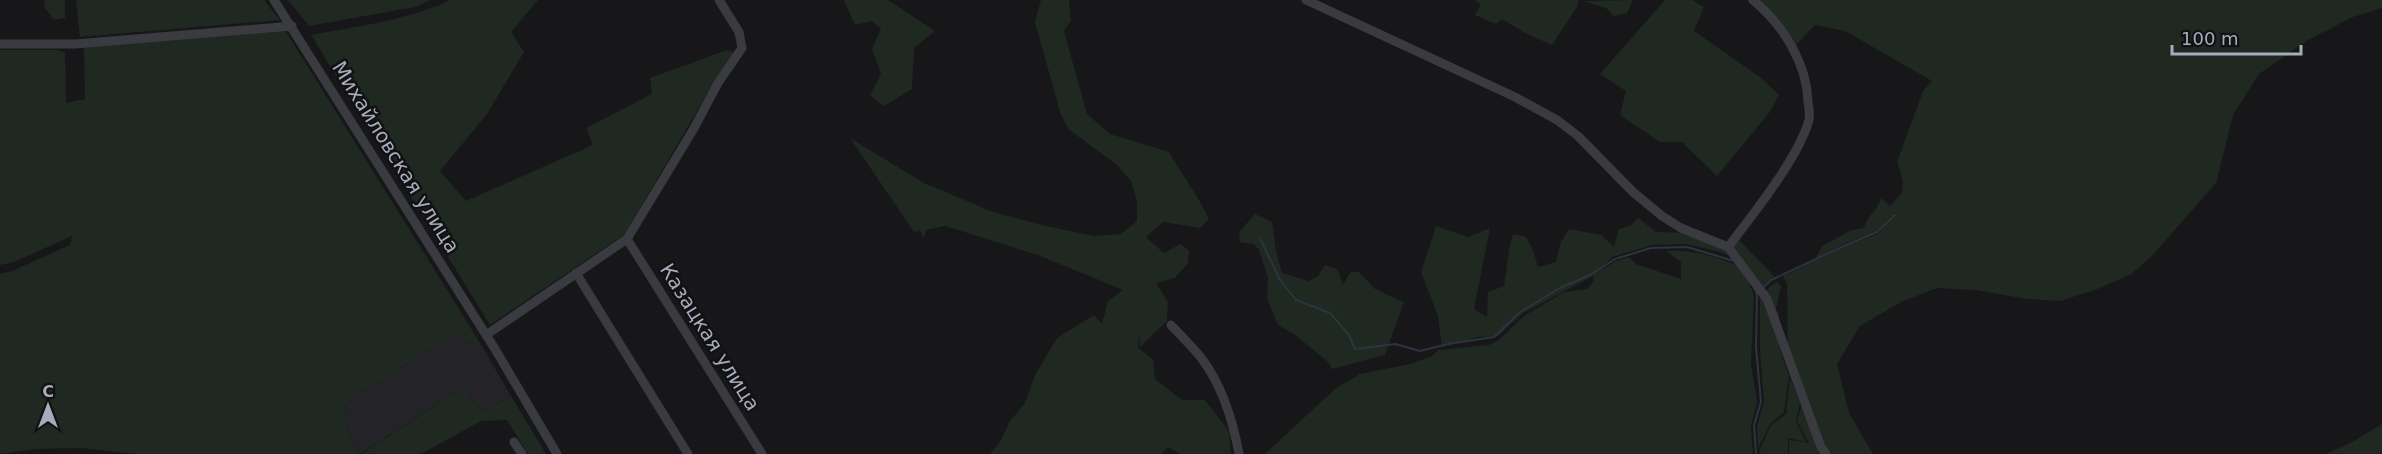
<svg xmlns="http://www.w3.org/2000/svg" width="2382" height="454" font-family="'DejaVu Sans',sans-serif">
<rect width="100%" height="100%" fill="#17171a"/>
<!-- built -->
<polygon fill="#242327" points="452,335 482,346 511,396 482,413 463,387 360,454 349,437 344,408 353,398"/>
<!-- green -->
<g fill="#1f2821">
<polygon points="44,0 65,0 65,18 54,20 45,8"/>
<polygon points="76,0 264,0 280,20 80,37"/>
<polygon points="288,0 431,0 415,7 309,26"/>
<path d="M450 0H538L511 32 524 52 487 114 440 171 466 201 593 145 586 128 652 94 650 78 727 50 734 52 711 87 625 234 490 325 311 35C358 26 406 21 450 0Z"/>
<polygon points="844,0 888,0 935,31 914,48 912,89 884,106 870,96 881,73 872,49 881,29 872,21 855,25"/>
<path d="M1041 0H1069L1071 21 1064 31 1087 114 1110 134 1169 152C1182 175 1198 195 1209 219L1200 228 1163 222 1146 237 1164 253 1180 244 1189 250 1188 263 1175 278 1156 283 1168 302 1167 321 1140 347 1139 334 1138 348 1153 359 1155 379 1182 400H1205L1229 431 1231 454H1180L1168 447 1162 454H990L1000 442 1010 421 1025 403 1035 375 1057 338 1094 315 1102 324 1108 301 1123 290 1038 255 945 226 926 230 924 238 920 231 914 232 850 138 924 183 993 212 1046 226 1094 236 1121 234 1137 221V202L1131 181 1116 164 1068 129 1060 112 1035 22Z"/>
<polygon points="1474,0 1579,0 1577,7 1552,45 1527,34 1502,19 1496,24 1475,15 1481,4"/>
<polygon points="1633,0 1627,13 1614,16 1606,8 1583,1"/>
<polygon points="1665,0 1692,0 1704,7 1694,31 1760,77 1779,95 1769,113 1717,176 1682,142 1660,142 1620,115 1626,91 1600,74"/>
<path d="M1760 0H2382V8L2353 17 2306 41 2259 74 2233 115 2216 183 2152 256 2130 275 2095 290 2060 301 2027 299 1975 290 1937 288 1901 302 1860 326 1837 364 1849 413 1873 454H1829L1823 445 1788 350 1787 284 1783 276 1844 247 1877 234 1896 215 1897 212 1877 231 1844 244 1815 259 1822 246 1852 230 1864 228C1867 215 1877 212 1881 198L1890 206 1902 193 1903 181 1897 162 1923 91 1932 81 1845 31 1815 25 1796 45Z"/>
<polygon points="285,30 482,346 452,335 353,398 344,408 349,437 360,454 136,454 81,448 36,449 0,454 0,274 12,271 70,245 72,236 14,262 0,265 0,50 57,50 65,53 66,103 85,99 84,47"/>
<polygon points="1255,214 1272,222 1276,251 1282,273 1308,281 1318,276 1325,265 1337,269 1343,284 1351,272 1359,272 1375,289 1404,302 1385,355 1332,369 1328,362 1294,334 1278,325 1267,298 1268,278 1259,250 1253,244 1240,242 1239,232"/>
<path d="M1638 218 1656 232 1687 233 1730 245 1740 241 1774 276 1757 291 1745 262 1720 252 1687 244 1652 245 1612 257 1596 273 1616 261 1629 257 1636 264 1681 279V262L1666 251C1694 249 1717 257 1742 267L1754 295 1751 363 1757 402 1751 426 1753 454H1265L1336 388 1360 374 1410 364 1430 357 1439 350 1489 345 1499 340 1524 316 1564 292 1587 289 1594 281 1593 276 1523 313 1498 336 1477 337 1442 347 1438 316 1421 272 1436 226 1468 237 1490 228 1474 309 1487 317 1488 292 1504 286 1509 249 1513 234 1526 237 1533 250 1538 267 1556 262 1561 242 1569 229 1601 235 1614 247 1619 229 1630 226Z"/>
<polygon points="1777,281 1781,286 1776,309 1779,314 1779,347 1789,376 1784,412 1770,424 1758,449 1757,426 1764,402 1760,349 1760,296"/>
<polygon points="1790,378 1800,402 1796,421 1806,442 1788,438 1788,454 1760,454 1759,451 1771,425 1786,414"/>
<polygon points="463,387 482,413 511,396 546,454 528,454 507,420 481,421 421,454 361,454"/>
<polygon points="1802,404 1823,454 1789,454 1789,440 1809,443 1797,421"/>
<polygon points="2382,424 2382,454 2326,454 2354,441"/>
</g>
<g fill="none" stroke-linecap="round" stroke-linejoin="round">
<!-- stream -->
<g stroke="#2c343f" stroke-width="2">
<polyline points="1260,238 1280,280 1296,300 1330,313 1349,335 1355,349 1395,344 1420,351 1448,344 1494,337 1520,312 1560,288 1592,274 1615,259 1651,248 1687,247 1734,261"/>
<polyline points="1754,288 1757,294 1756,347 1761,402 1754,425 1756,454"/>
<polyline points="1763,288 1771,280 1844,246 1877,232 1895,215"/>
</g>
<!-- minor -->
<g stroke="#3a3a41" stroke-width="9">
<polyline points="274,0 495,349 557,454"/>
<path d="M1306 0 1515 97 1557 120 1578 136 1633 192 1662 216 1681 228 1728 247C1752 216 1799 157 1809 120 1810 115 1809 108 1808 102 1807 63 1783 25 1753 0"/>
<polyline points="0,44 75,44 292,26"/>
<polyline points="627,239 762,454"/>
<polyline points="1728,247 1767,299 1821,447 1826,454"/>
<polyline points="576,273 688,454"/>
<path d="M1171 325C1181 336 1193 347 1202 359 1223 387 1233 421 1239 454"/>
<polyline points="486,335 627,239 693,130 718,83 742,48 739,32 719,0"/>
<polyline points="514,442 522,454"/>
</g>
</g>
<g text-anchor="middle" stroke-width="5" stroke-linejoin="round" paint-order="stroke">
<!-- street labels -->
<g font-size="20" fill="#a8acba" stroke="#121215">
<text transform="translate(396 157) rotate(58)" y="7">Михайловская улица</text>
<text transform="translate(710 337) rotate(58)" y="7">Казацкая улица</text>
</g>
</g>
<!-- north arrow -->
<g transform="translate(48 406)" stroke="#121215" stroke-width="4.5" paint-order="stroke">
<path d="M0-4.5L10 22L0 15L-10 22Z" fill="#a8acba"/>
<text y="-9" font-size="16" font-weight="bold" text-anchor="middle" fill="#a8acba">С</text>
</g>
<!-- scale -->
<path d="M2172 45v9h129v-9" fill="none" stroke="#a8acba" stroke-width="3"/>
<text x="2181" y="45" font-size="18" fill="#a8acba" stroke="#121215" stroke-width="4.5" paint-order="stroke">100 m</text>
</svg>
